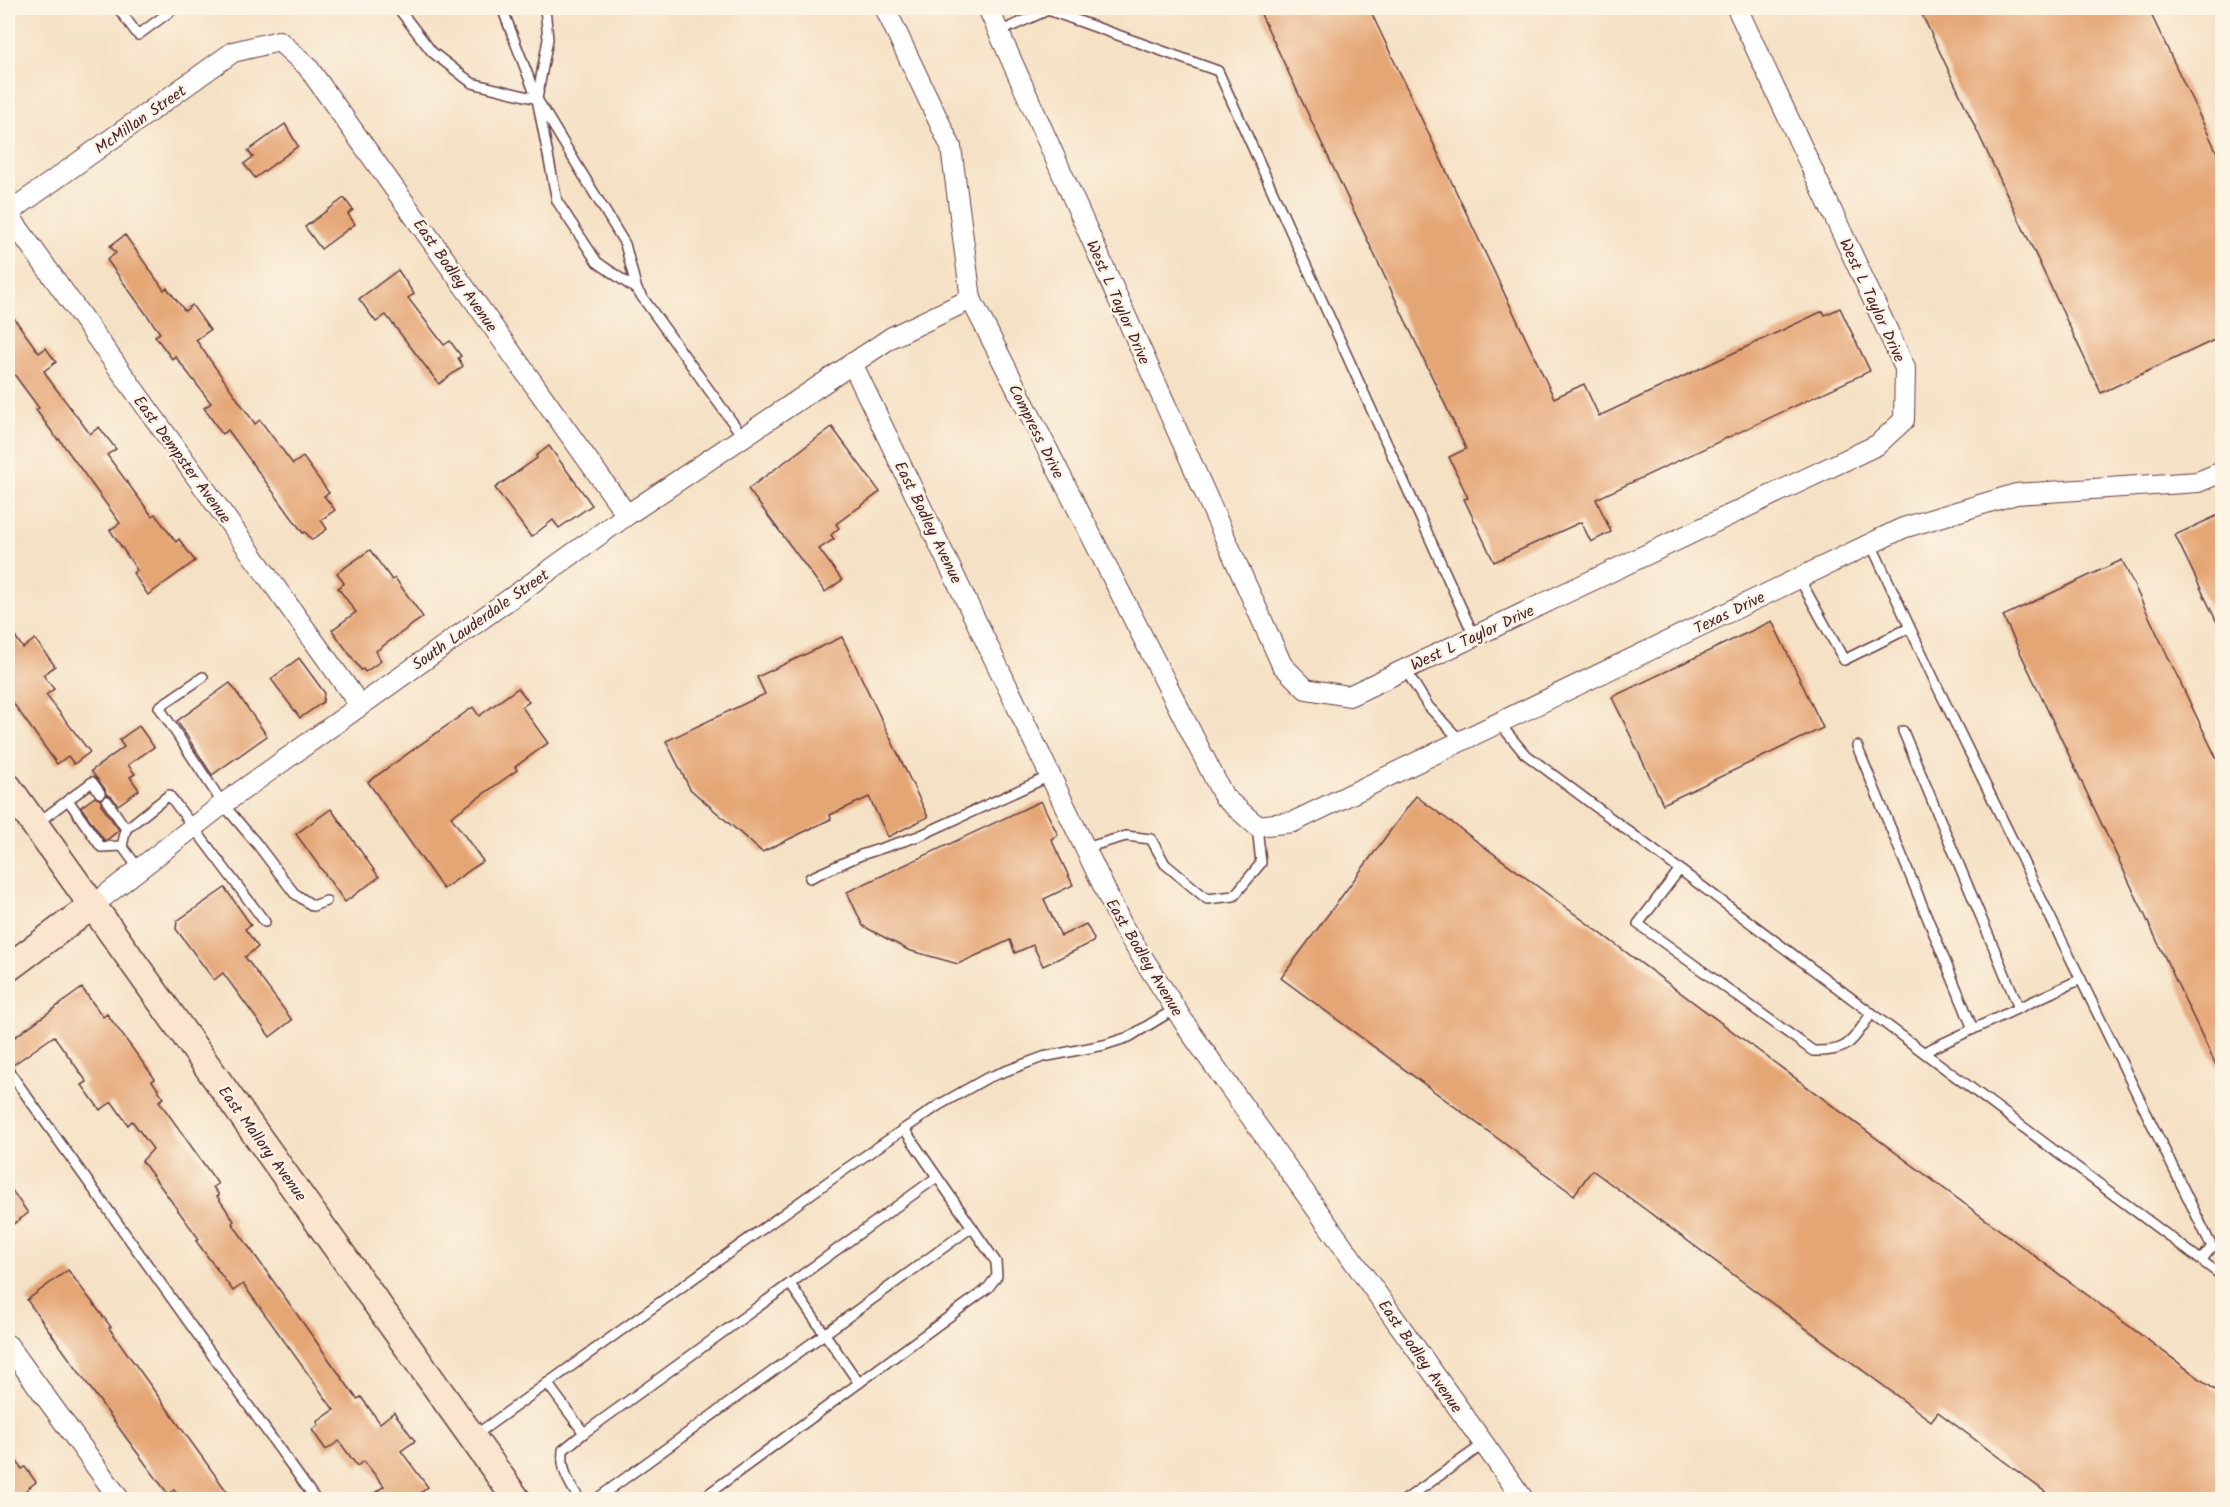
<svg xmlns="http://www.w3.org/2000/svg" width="2230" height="1507" font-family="Kalam,sans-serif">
<rect width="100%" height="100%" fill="#fcf5e5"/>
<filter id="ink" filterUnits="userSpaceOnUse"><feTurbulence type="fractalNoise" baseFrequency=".0167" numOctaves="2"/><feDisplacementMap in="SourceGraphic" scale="12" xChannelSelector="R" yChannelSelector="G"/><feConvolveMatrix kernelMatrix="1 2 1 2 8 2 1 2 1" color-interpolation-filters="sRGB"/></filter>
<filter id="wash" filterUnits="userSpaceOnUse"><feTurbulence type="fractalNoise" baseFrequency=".008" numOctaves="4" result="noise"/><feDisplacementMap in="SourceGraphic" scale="24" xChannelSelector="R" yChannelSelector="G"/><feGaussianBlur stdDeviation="1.35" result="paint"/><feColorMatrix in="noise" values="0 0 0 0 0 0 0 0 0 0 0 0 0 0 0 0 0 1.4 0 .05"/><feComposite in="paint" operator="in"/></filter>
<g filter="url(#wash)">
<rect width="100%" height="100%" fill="#f5e1c5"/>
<g id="blocks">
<!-- building -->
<g fill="#e5a676">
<polygon points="1258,8 1369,8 1554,398 1584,384 1599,416 1823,311 1825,315 1840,308 1870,371 1596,499 1611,532 1591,542 1581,522 1494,562 1464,499 1468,498 1449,457 1466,449"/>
<polygon points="1919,8 2148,8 2223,165 2223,336 2101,393"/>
<polygon points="285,124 298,146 255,178 244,164 253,157 248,151"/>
<polygon points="344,198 353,210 348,214 355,224 321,249 305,227"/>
<polygon points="125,235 164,290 167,288 185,311 192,305 210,330 196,340 255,424 260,420 293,464 303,457 329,493 324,496 335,510 321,520 327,529 312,540 305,532 303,533 228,430 222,434 204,408 211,403 175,356 172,359 155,336 160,333 107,260 116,253 110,246"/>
<polygon points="398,270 414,294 408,298 444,345 450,341 461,356 458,358 463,366 439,384 386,315 376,322 359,299"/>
<polygon points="8,310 39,353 46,348 56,362 44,371 51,382 90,434 99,427 116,449 107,455 152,516 155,514 176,542 179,539 195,561 148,595 133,573 137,570 110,530 120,523 59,439 58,440 36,410 39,408 8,366"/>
<polygon points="832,427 880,492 836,524 839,528 831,535 834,539 819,549 842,580 825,592 748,489"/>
<polygon points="549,446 592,505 559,528 553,520 531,537 495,488 537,458 536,456"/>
<polygon points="2223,513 2223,635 2175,535"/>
<polygon points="370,550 392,580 395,578 423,617 376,651 381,661 365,672 363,669 361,670 332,630 356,612 338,588 344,583 337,573"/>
<polygon points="2122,560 2223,772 2223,1080 2003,616"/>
<polygon points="1772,621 1823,728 1663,804 1612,697"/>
<polygon points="8,626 23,648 35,639 55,666 43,675 54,689 46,695 90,752 74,764 68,756 57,764 8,696"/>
<polygon points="842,637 928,817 888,837 869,797 830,815 831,819 762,852 690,789 666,741 765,694 757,677"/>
<polygon points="299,658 324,692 323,702 300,718 271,679"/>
<polygon points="230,683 267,736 212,775 177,721"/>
<polygon points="518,688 529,702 522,707 548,743 515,767 517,770 451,817 483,861 443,889 368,782 473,707 479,716"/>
<polygon points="139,726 154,747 128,765 135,774 130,777 139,790 118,805 112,797 106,794 105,789 91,771 124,747 119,740"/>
<polygon points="1416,796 2223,1396 2223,1500 2056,1500 1938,1412 1931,1421 1592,1170 1574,1195 1281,978"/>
<polygon points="95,797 101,800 101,805 119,830 107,840 104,840 81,807"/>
<polygon points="1041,801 1058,835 1051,839 1073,885 1044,899 1061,936 1086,924 1094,939 1093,942 1043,966 1033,945 1015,953 1010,940 958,964 908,950 863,926 847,892"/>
<polygon points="331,809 379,877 345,902 296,834"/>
<polygon points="225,888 251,925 245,929 258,947 245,957 292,1020 270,1037 223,973 214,980 176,929 177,921"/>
<polygon points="82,988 103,1017 107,1014 155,1079 152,1081 164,1098 159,1101 218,1184 213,1187 219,1195 217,1196 234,1221 232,1223 357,1399 361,1397 380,1423 394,1412 415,1441 401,1451 428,1487 412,1500 365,1500 384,1486 364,1461 357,1466 339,1441 326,1450 312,1430 319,1425 317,1422 334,1410 243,1284 233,1291 196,1241 199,1239 142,1161 153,1149 132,1121 128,1125 112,1102 100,1110 82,1085 87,1082 54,1036 13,1065 8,1063 8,1042"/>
<polygon points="8,1185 28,1213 8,1228"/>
<polygon points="68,1270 111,1327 109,1328 233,1500 181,1500 174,1490 168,1494 127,1439 27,1300"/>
<polygon points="8,1449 22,1469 25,1467 36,1482 26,1490 32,1500 8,1500"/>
</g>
</g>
</g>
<g filter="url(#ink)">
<use href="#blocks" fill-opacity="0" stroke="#643c42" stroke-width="1.5"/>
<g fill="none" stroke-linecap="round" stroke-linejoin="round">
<!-- lane casing -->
<g stroke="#643c42" stroke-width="12">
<g id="lane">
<polyline points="118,8 138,35 175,8"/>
<polyline points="398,8 432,52 472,83 537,99"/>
<polyline points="502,8 537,99 625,244 637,290"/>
<polyline points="545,8 548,39 537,99 557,201 597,262 637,290 743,437"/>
<polyline points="999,32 1048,10 1218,71 1474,636"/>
<polyline points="1871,544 1937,686 2212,1247 2201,1260"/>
<polyline points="1799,578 1844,660 1909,628"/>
<polyline points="1405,669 1428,706 1462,742"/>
<polyline points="203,677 159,707 223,804 257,844 294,893 313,906 326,901"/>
<polyline points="1500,724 1524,753 2222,1276"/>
<polyline points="1903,731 2019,1008"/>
<polyline points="1857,746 1973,1029"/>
<polyline points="68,800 101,847 122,846"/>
<polyline points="107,801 126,829 122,846 139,869"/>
<polyline points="36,824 92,782 100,793"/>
<polyline points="126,829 169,795 265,922"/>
<polyline points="1085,848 1126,836 1151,839 1165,864 1207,899 1234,896 1261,863 1257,826"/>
<path d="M1680 869 1638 924 1813 1051C1851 1052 1851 1041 1872 1013"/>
<polyline points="810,878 861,855 919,836 1050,776"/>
<polyline points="1924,1052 2081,979"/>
<polyline points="8,1070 316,1500"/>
<polyline points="790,1284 859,1383"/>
<polyline points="547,1383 584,1433"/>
<polyline points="474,1436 843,1171 939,1105 987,1078 1043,1057 1104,1045 1129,1037 1175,1009"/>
<path d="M580 1500C569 1483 561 1471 563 1450L584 1433 937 1177"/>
<polyline points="595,1500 972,1227"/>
<polyline points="700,1500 988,1288 997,1276 996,1262 904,1129"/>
<polyline points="1405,1500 1484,1444"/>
</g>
</g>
<!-- street casing -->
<g stroke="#643c42" stroke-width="22">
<g id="street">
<polyline points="885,8 951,147 971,299 1224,797 1257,826 1293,822 1903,528 2016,494 2198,482 2222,472"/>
<polyline points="988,8 1282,665 1306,689 1349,696 1877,445 1904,420 1905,368 1737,8"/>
<polyline points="8,213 233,52 279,41 307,66 627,515"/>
<polyline points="8,214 359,704"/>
<polyline points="852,363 1123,927 1191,1033 1524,1500"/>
<polyline points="93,905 223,804 627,515 892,337 971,299"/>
<polyline points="8,1345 120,1500"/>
</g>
</g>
<!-- secondary casing -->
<g stroke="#643c42" stroke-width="30">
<g id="secondary">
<polyline points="8,787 517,1500"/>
<polyline points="8,968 93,905"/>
</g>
</g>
<!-- lane -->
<use href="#lane" stroke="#fff" stroke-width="9"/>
<!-- street -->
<use href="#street" stroke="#fff" stroke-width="20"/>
<!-- secondary -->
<use href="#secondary" stroke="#fbe5cf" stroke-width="27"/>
</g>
</g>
<g text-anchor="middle" stroke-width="5" stroke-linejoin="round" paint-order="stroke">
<!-- street labels -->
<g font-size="16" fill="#4a1f2b" stroke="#fcf5e5">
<text transform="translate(140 119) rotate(-35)" y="6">McMillan Street</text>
<text transform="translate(456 275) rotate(55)" y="6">East Bodley Avenue</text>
<text transform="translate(1873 300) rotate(65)" y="6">West L Taylor Drive</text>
<text transform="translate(1119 302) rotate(66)" y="6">West L Taylor Drive</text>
<text transform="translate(1037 431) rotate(63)" y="6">Compress Drive</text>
<text transform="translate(183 459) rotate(54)" y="6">East Dempster Avenue</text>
<text transform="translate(929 522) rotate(64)" y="6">East Bodley Avenue</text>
<text transform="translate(1729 612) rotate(-26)" y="6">Texas Drive</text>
<text transform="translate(480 619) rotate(-35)" y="6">South Lauderdale Street</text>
<text transform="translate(1472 637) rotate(-25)" y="6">West L Taylor Drive</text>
<text transform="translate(1145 957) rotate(59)" y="6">East Bodley Avenue</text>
<text transform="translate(263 1143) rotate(54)" y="6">East Mallory Avenue</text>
<text transform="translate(1421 1356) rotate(55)" y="6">East Bodley Avenue</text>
</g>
</g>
<!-- margin -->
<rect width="2230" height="1507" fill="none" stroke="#fcf5e5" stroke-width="30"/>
</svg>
